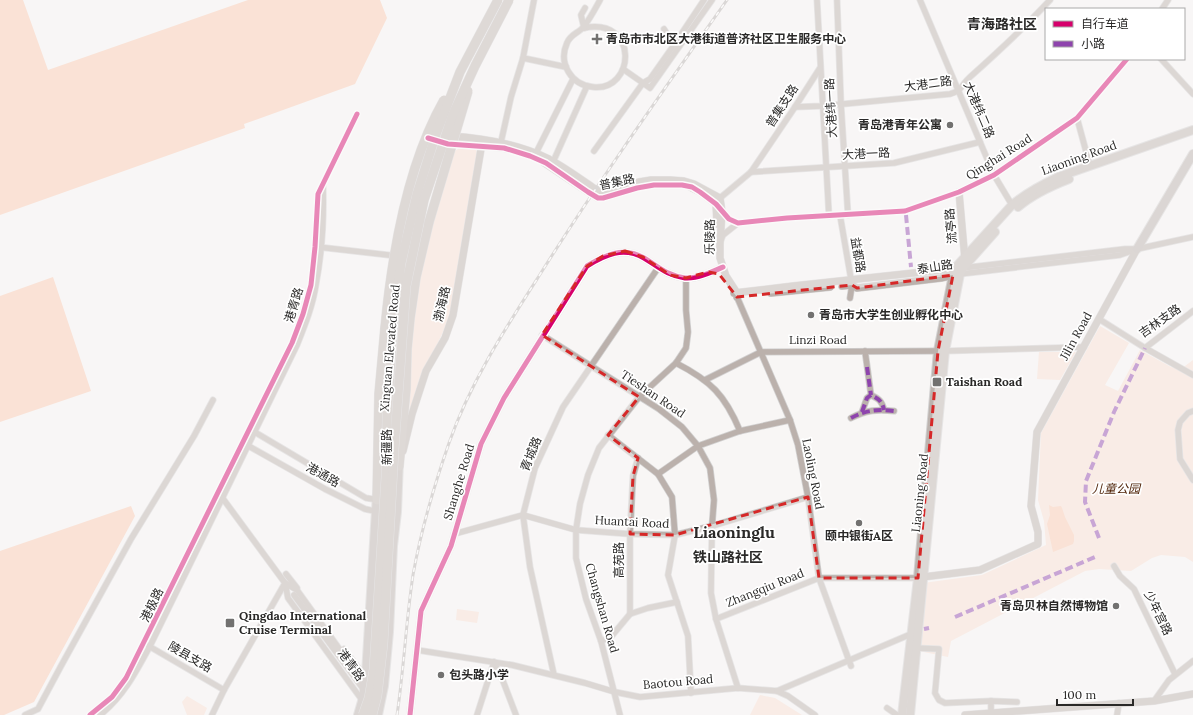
<svg xmlns="http://www.w3.org/2000/svg" width="1193" height="715" font-family="Lora,'Noto Sans SC',serif">
<rect width="100%" height="100%" fill="#f8f6f5"/>
<!-- green -->
<g fill="#fae0d3">
<polygon points="465,148 476,150 478,153 449,319 421,379 409,419 413,320 423,254 453,152 458,149"/>
<polygon points="1100,326 1129,343 1105,385 1118,391 1140,350 1171,367 1181,369 1193,360 1193,562 1185,557 1161,555 1152,558 1131,571 1099,569 1085,571 951,641 948,657 914,650 923,583 982,575 1046,545 1044,521 1038,500 1041,433"/>
<polygon points="1039,352 1076,352 1060,380 1037,379"/>
<polygon points="457,609 479,612 477,623 456,620"/>
<polygon points="760,695 775,698 802,715 750,715"/>
<polygon points="187,696 207,708 204,715 187,715 182,702"/>
</g>
<!-- water -->
<g fill="#fccab0">
<polygon points="0,0 23,0 48,70 248,0 380,0 387,18 355,84 244,124 245,128 0,215"/>
<polygon points="53,277 91,391 0,422 0,296"/>
<polygon points="1049,505 1053,507 1061,506 1062,508 1065,517 1074,535 1074,541 1073,544 1053,552 1047,524 1050,515"/>
<polygon points="131,506 135,516 34,702 4,715 0,715 0,551"/>
</g>
<g fill="none" stroke-linecap="round" stroke-linejoin="round">
<!-- minor casing -->
<g stroke="#d2d1d1" stroke-width="7">
<g id="minor">
<polyline points="817,0 829,216"/>
<polyline points="837,0 841,105 848,215"/>
<polyline points="920,0 994,175 1012,205"/>
<polyline points="1162,9 1168,0"/>
<path d="M584 28C640 17 635 92 593 87 571 85 558 63 567 43 571 33 580 33 584 26 590 19 595 9 600 0"/>
<polyline points="584,28 581,15 585,8"/>
<polyline points="674,45 704,0"/>
<polyline points="523,58 566,67"/>
<polyline points="1161,59 1193,94"/>
<polyline points="623,69 643,83 650,79 674,45 664,29"/>
<path d="M795 107 822 106 950 94C963 90 961 85 970 77 998 52 1025 27 1050 0"/>
<polyline points="1077,118 1090,166"/>
<polyline points="501,142 511,97 523,58 534,0"/>
<polyline points="594,151 643,83 650,88 712,0"/>
<polyline points="536,153 573,79"/>
<polyline points="553,162 587,86"/>
<polyline points="751,172 894,163 980,142"/>
<polyline points="718,201 720,198 751,172 795,107 820,68"/>
<polyline points="721,212 729,219 738,223 787,218 905,211 959,192 994,175 1077,118 1127,59"/>
<polyline points="840,215 852,285 850,298"/>
<polyline points="721,240 723,235 738,223"/>
<polyline points="318,247 397,256"/>
<polyline points="963,268 1125,249 1133,249"/>
<polyline points="960,274 1120,255 1137,249 1193,237"/>
<polyline points="737,297 790,420 798,445 808,497 819,578 851,666"/>
<polyline points="1099,319 1145,348 1193,311"/>
<polyline points="542,335 659,409 682,427 698,446 710,468 714,500 712,526 711,593 716,619 738,688"/>
<polyline points="1145,348 1193,375"/>
<polyline points="865,351 871,395"/>
<polyline points="945,351 1084,347"/>
<path d="M676 363C711 381 725 395 740 431"/>
<polyline points="705,380 761,352 938,351"/>
<polyline points="1193,411 1188,413 1180,422 1178,430 1180,459 1193,480"/>
<path d="M862 412 867 398 871 395C879 399 882 401 884 410"/>
<path d="M851 418C866 410 878 409 894 411"/>
<polyline points="253,431 366,498 379,500"/>
<polyline points="608,435 658,474 672,497 675,535 668,575 688,636 691,693"/>
<polyline points="245,444 325,489 365,509 379,512"/>
<polyline points="658,474 698,446 740,431 790,420"/>
<polyline points="454,534 523,515 576,530 630,534 675,535 712,526 808,497"/>
<polyline points="1114,566 1120,576 1134,589 1175,674"/>
<polyline points="286,574 297,588"/>
<polyline points="294,595 364,690"/>
<polyline points="630,614 630,534 633,476 638,458"/>
<polyline points="716,619 819,578 918,578"/>
<polyline points="601,641 610,638 630,614 648,608 677,602"/>
<polyline points="147,645 224,690"/>
<polyline points="916,648 939,649 935,693 939,700 945,703 991,701 1017,702"/>
<polyline points="344,649 366,678"/>
<polyline points="417,650 512,665 585,683 615,692 640,697 738,688 777,691 911,634"/>
<polyline points="494,662 503,681 516,715"/>
<polyline points="554,675 530,567 523,515 535,468 563,407 658,268"/>
<polyline points="777,691 788,696 815,715"/>
<polyline points="362,700 288,598 285,583 297,590 361,679 365,680"/>
<polyline points="991,701 991,713"/>
<polyline points="1154,701 1169,680 1193,661"/>
<polyline points="887,708 897,715"/>
<polyline points="25,715 38,709 61,666 131,539 194,436 213,400"/>
<polyline points="90,715 112,697 126,678 292,343 303,314 311,285 315,247 318,194 357,114"/>
<path d="M100 715C123 697 136 672 150 646L297 345C305 325 313 305 316 284 322 252 324 218 323 186"/>
<polyline points="212,715 224,690 285,583 221,496"/>
<polyline points="477,715 494,662"/>
<polyline points="620,715 601,641 586,599 576,558 576,530 580,504 588,475 599,448 639,397 676,363 686,348 688,332 686,310 686,278"/>
<polyline points="1117,715 1119,703"/>
</g>
</g>
<!-- tertiary casing -->
<g stroke="#d2d1d1" stroke-width="8">
<g id="tertiary">
<path d="M450 136C483 138 518 144 549 159 566 168 582 180 598 191L602 192 639 182 651 180H670L684 181 694 184 720 198 722 212 720 244V258L726 276 737 293V297"/>
<polyline points="447,143 504,148 513,150"/>
<polyline points="543,162 588,192 598,198 615,194"/>
<polyline points="688,186 700,192 716,204 717,224"/>
<polyline points="959,192 965,260"/>
<polyline points="842,286 852,285 857,288 941,278 958,274"/>
<polyline points="734,293 793,286 960,268"/>
<polyline points="771,293 830,287"/>
<polyline points="403,451 412,414 426,371 445,338 453,315 482,143"/>
<polyline points="923,577 980,570 1038,544 1038,532 1031,506 1037,432 1137,249"/>
<path d="M410 715 421 611 451 546 481 444 504 398 587 266C605 255 623 246 644 258 659 267 666 275 685 278 697 279 712 272 723 267"/>
<polyline points="965,715 1154,701 1193,694"/>
</g>
</g>
<!-- secondary casing -->
<g stroke="#d2d1d1" stroke-width="10">
<g id="secondary">
<polyline points="1137,249 1193,154"/>
<polyline points="358,715 363,698 366,674 377,493"/>
<polyline points="378,715 384,686 389,632 393,546 397,512 399,461"/>
</g>
</g>
<!-- primary casing -->
<g stroke="#d2d1d1" stroke-width="10">
<g id="primary">
<path d="M1018 207C1033 194 1051 186 1069 179"/>
<path d="M902 715 918 578 938 351 952 280 955 268 1012 205C1026 193 1041 185 1058 177L1193 130"/>
<polyline points="910,715 945,351 960,274 963,268 995,232"/>
</g>
</g>
<!-- trunk casing -->
<g stroke="#d2d1d1" stroke-width="10">
<g id="trunk">
<polyline points="399,466 406,389 407,349 410,318 416,277 429,222"/>
<polyline points="377,500 379,394 385,328"/>
</g>
</g>
<!-- minor -->
<use href="#minor" stroke="#bbb1ac" stroke-width="5.5"/>
<!-- tertiary -->
<use href="#tertiary" stroke="#bbb1ac" stroke-width="7"/>
<!-- secondary -->
<use href="#secondary" stroke="#b9b0aa" stroke-width="8"/>
<!-- primary -->
<use href="#primary" stroke="#bcb3ae" stroke-width="8"/>
<!-- trunk -->
<use href="#trunk" stroke="#beb5b0" stroke-width="9"/>
<!-- rail casing -->
<g stroke="#b7b2af" stroke-width="3">
<path id="rail" d="M397 715C404 668 406 621 413 575 421 530 434 486 449 443 470 383 505 329 539 276 598 182 663 91 727 0"/>
</g>
<!-- rail -->
<use href="#rail" stroke="#fff" stroke-width="1.5" stroke-dasharray="4.5" stroke-linecap="butt"/>
<!-- trunk-bridge casing -->
<g stroke="#d2d1d1" stroke-width="10" stroke-linecap="butt">
<g id="trunk-bridge">
<polyline points="429,222 468,91"/>
<path d="M385 328C392 254 407 165 444 100"/>
<polyline points="363,715 369,698 374,669 386,477 387,418 393,328 401,263 417,194 435,137 460,72 498,0"/>
<polyline points="372,715 377,696 383,644 394,450 406,286 424,200 453,114 475,66 509,0"/>
</g>
</g>
<!-- trunk-bridge -->
<use href="#trunk-bridge" stroke="#beb5b0" stroke-width="9"/>
<!-- quiet -->
<g stroke="#8e44ad" stroke-width="4" stroke-dasharray="8 4" stroke-linecap="butt">
<polyline points="906,215 911,267"/>
<polyline points="867,367 871,395"/>
<path d="M862 412 867 398 871 395C879 399 882 401 884 410"/>
<path d="M851 418C866 410 878 409 894 411"/>
<polyline points="1099,538 1085,502 1086,481 1114,412 1145,348"/>
<polyline points="955,617 1095,557"/>
<polyline points="924,629 929,628"/>
</g>
<!-- cycleway casing -->
<g stroke="#fff" stroke-width="8">
<g id="cycleway">
<polyline points="428,138 448,144 504,148 530,156 546,163 588,192 598,198 603,198 637,188 654,185 682,185 692,187 700,192 716,204 729,219 738,223 787,218 905,211 959,192 994,175 1077,118 1127,59"/>
<polyline points="90,715 112,697 126,678 292,343 303,314 311,285 315,247 318,194 357,114"/>
<path d="M410 715 421 611 451 546 481 444 504 398 587 266C605 255 623 246 644 258 659 267 666 275 685 278 697 279 712 272 723 267"/>
</g>
</g>
<!-- cycleway -->
<use href="#cycleway" stroke="#d6006c" stroke-width="5"/>
</g>
<!-- marked area -->
<path d="M0 0H1193V715H0ZM625 251 643 257 670 275 686 278 708 272 719 274 737 297 852 285 857 288 953 275 938 351 918 578H819L808 497 675 535 630 534 633 476 638 458 608 435 639 397 542 335 587 266 603 256Z" fill="#f8f6f5" fill-opacity=".55" fill-rule="evenodd"/>
<path fill="none" stroke="#d62828" stroke-width="3" stroke-dasharray="8 5" stroke-linejoin="round" d="M625 251 643 257 670 275 686 278 708 272 719 274 737 297 852 285 857 288 953 275 938 351 918 578H819L808 497 675 535 630 534 633 476 638 458 608 435 639 397 542 335 587 266 603 256Z"/>
<!-- markers -->
<g fill="#727170" stroke="#fff" stroke-width="1.5">
<path d="M595 33h4v4h4v4h-4v4h-4v-4h-4v-4h4z"/>
<circle cx="950" cy="125" r="4"/>
<circle cx="811" cy="315" r="4"/>
<rect x="932" y="377" width="10" height="10" rx="2"/>
<circle cx="859" cy="523" r="4"/>
<circle cx="1116" cy="606" r="4"/>
<rect x="225" y="618" width="10" height="10" rx="2"/>
<circle cx="441" cy="675" r="4"/>
</g>
<g text-anchor="middle" stroke-width="3.5" stroke-linejoin="round" paint-order="stroke">
<!-- poi labels -->
<g font-size="12" font-weight="bold" fill="#2a2928" stroke="#fff" text-anchor="start">
<text x="606" y="43">青岛市市北区大港街道普济社区卫生服务中心</text>
<text x="942" y="129" text-anchor="end">青岛港青年公寓</text>
<text x="819" y="319">青岛市大学生创业孵化中心</text>
<text x="946" y="386">Taishan Road</text>
<text x="859" y="540" text-anchor="middle">颐中银街A区</text>
<text x="1108" y="610" text-anchor="end">青岛贝林自然博物馆</text>
<text x="239" y="620">Qingdao International<tspan x="239" dy="14">Cruise Terminal</tspan></text>
<text x="449" y="679">包头路小学</text>
</g>
<!-- street labels -->
<g font-size="12" fill="#2a2928" stroke="#fff">
<text transform="translate(928 84) rotate(-8)" y="4">大港二路</text>
<text transform="translate(782 106) rotate(-57)" y="4">普集支路</text>
<text transform="translate(831 108) rotate(-93)" y="4">大港纬一路</text>
<text transform="translate(979 110) rotate(67)" y="4">大港纬二路</text>
<text transform="translate(866 154) rotate(-3)" y="4">大港一路</text>
<text transform="translate(999 157) rotate(-32)" y="4">Qinghai Road</text>
<text transform="translate(1079 158) rotate(-20)" y="4">Liaoning Road</text>
<text transform="translate(617 182) rotate(-12)" y="4">普集路</text>
<text transform="translate(951 226) rotate(-95)" y="4">流亭路</text>
<text transform="translate(710 237) rotate(-89)" y="4">乐陵路</text>
<text transform="translate(858 255) rotate(80)" y="4">益都路</text>
<text transform="translate(935 267) rotate(-9)" y="4">泰山路</text>
<text transform="translate(442 304) rotate(-77)" y="4">渤海路</text>
<text transform="translate(294 305) rotate(-73)" y="4">港青路</text>
<text transform="translate(1160 321) rotate(-35)" y="4">吉林支路</text>
<text transform="translate(1076 336) rotate(-61)" y="4">Jilin Road</text>
<text x="818" y="344">Linzi Road</text>
<text transform="translate(390 348) rotate(-85)" y="4">Xinguan Elevated Road</text>
<text transform="translate(653 394) rotate(34)" y="4">Tieshan Road</text>
<text transform="translate(387 447) rotate(-90)" y="4">新疆路</text>
<text transform="translate(531 454) rotate(-68)" y="4">青城路</text>
<text transform="translate(813 474) rotate(79)" y="4">Laoling Road</text>
<text transform="translate(323 475) rotate(29)" y="4">港通路</text>
<text transform="translate(459 482) rotate(-73)" y="4">Shanghe Road</text>
<text transform="translate(920 493) rotate(-84)" y="4">Liaoning Road</text>
<text transform="translate(632 522) rotate(3)" y="4">Huantai Road</text>
<text transform="translate(619 560) rotate(-90)" y="4">高苑路</text>
<text transform="translate(765 588) rotate(-22)" y="4">Zhangqiu Road</text>
<text transform="translate(152 605) rotate(-64)" y="4">港极路</text>
<text transform="translate(602 608) rotate(74)" y="4">Changshan Road</text>
<text transform="translate(1158 613) rotate(64)" y="4">少年宫路</text>
<text transform="translate(190 657) rotate(30)" y="4">陵县支路</text>
<text transform="translate(351 665) rotate(54)" y="4">港青路</text>
<text transform="translate(678 682) rotate(-5)" y="4">Baotou Road</text>
</g>
<!-- park labels -->
<g font-size="12" font-style="italic" fill="#502409" stroke="#fff">
<text x="1116" y="493">儿童公园</text>
</g>
<!-- quarter labels -->
<g font-size="14" font-weight="bold" fill="#2a2928" stroke="#fff">
<text x="1002" y="29">青海路社区</text>
<text x="728" y="562">铁山路社区</text>
</g>
<!-- district labels -->
<g font-size="16" font-weight="bold" fill="#2a2928" stroke="#fff">
<text x="734" y="538">Liaoninglu</text>
</g>
</g>
<!-- legend -->
<rect x="1045" y="8" width="140" height="52" fill="#ffffff" stroke="#aaa9a9"/>
<rect x="1053" y="21" width="20" height="6" fill="#d6006c" stroke="#aaa9a9"/>
<text x="1081" y="28" font-size="12" fill="#2a2928">自行车道</text>
<rect x="1053" y="41" width="20" height="6" fill="#8e44ad" stroke="#aaa9a9"/>
<text x="1081" y="48" font-size="12" fill="#2a2928">小路</text>
<!-- scale -->
<path d="M1057 699v6h76v-6" fill="none" stroke="#2a2928" stroke-width="2"/>
<text x="1063" y="699" font-size="12" fill="#2a2928" stroke="#ffffff" stroke-width="3" paint-order="stroke">100 m</text>
</svg>
